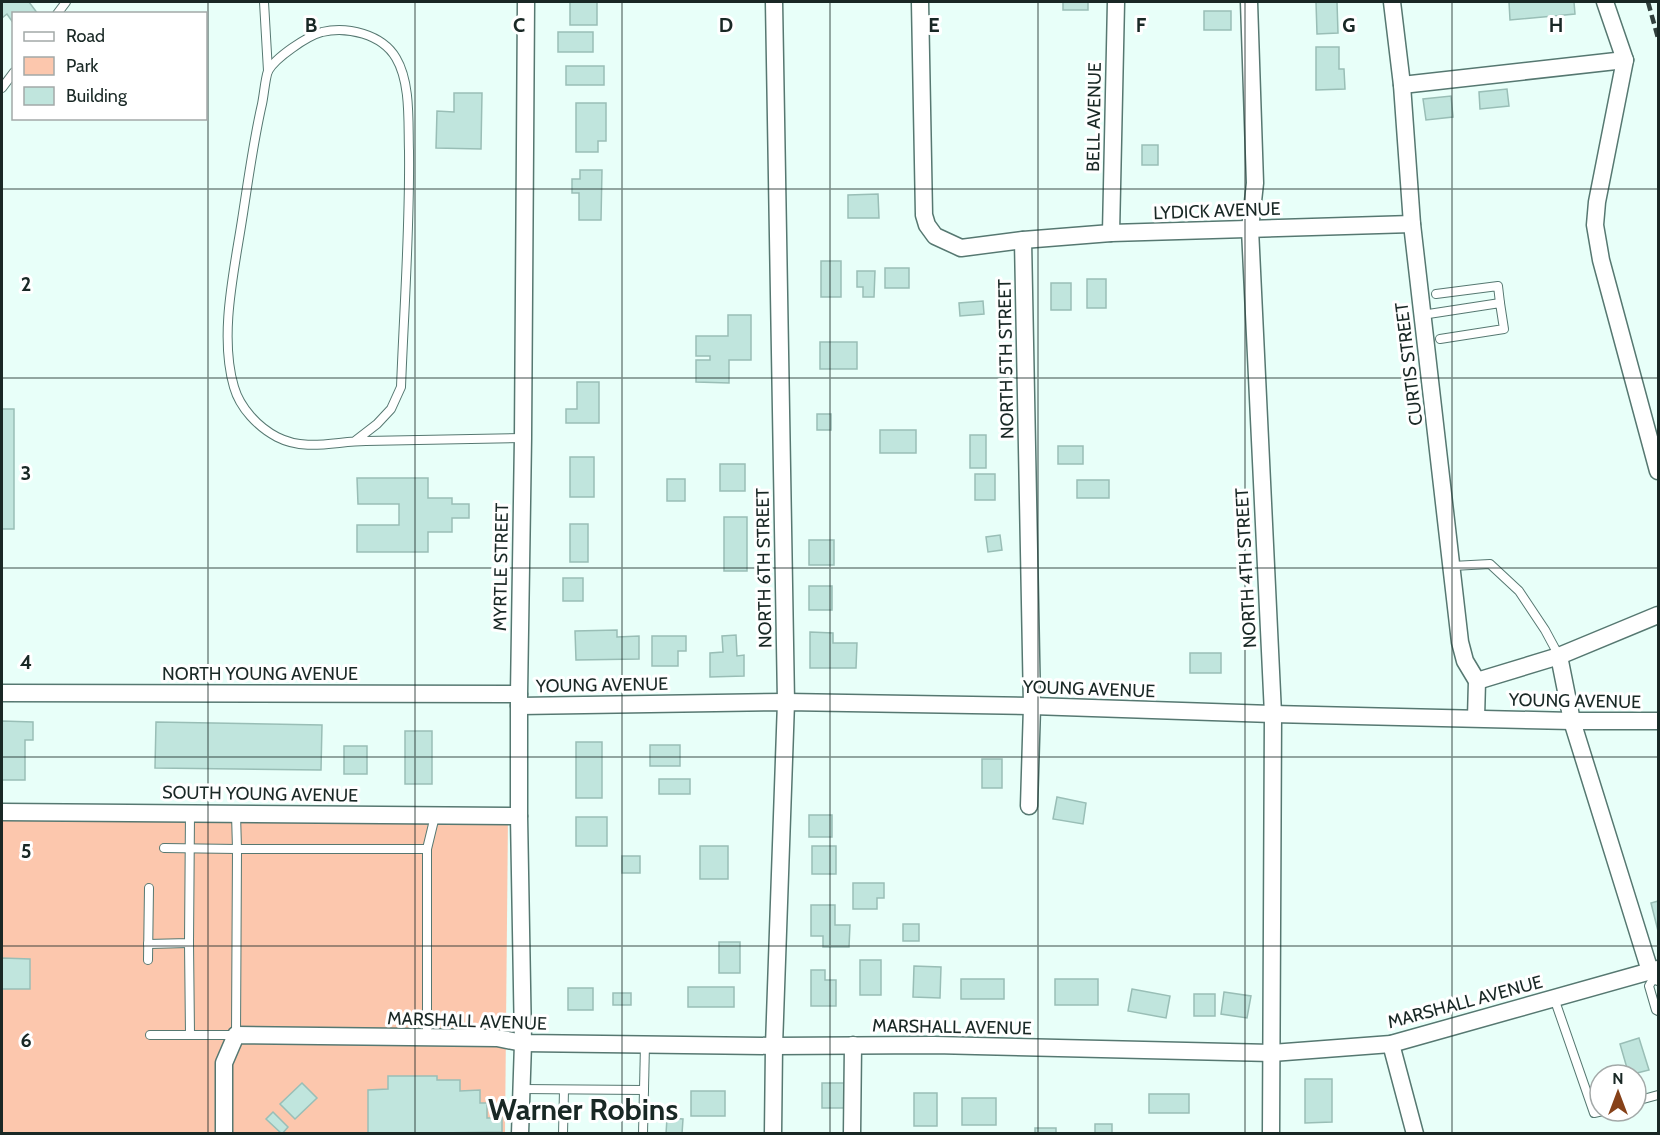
<svg xmlns="http://www.w3.org/2000/svg" width="1660" height="1135" font-family="Cabin,sans-serif">
<rect width="100%" height="100%" fill="#e8fff9"/>
<!-- green -->
<polygon fill="#fcc7ad" points="2,815 508,816 505,1133 2,1133"/>
<!-- building -->
<g fill="#c0e5dd" stroke="#99beb6" stroke-width="1.5">
<polygon points="2,2 29,2 38,14 14,14 14,24 7,14 2,18"/>
<rect x="570" y="2" width="27" height="23"/>
<rect x="1063" y="2" width="25" height="8"/>
<polygon points="1316,2 1337,2 1338,33 1317,34"/>
<polygon points="1509,2 1574,2 1575,14 1510,20"/>
<rect x="1204" y="11" width="27" height="19"/>
<rect x="558" y="32" width="35" height="20"/>
<polygon points="1316,47 1339,47 1339,69 1344,69 1345,89 1316,90"/>
<rect x="566" y="66" width="38" height="19"/>
<polygon points="1507,89 1509,106 1480,109 1479,92"/>
<polygon points="454,93 482,93 481,149 436,148 437,111 454,112"/>
<polygon points="1451,96 1453,117 1426,120 1423,99"/>
<polygon points="576,103 606,103 606,141 598,141 598,152 576,152"/>
<rect x="1142" y="145" width="16" height="20"/>
<polygon points="580,170 602,170 601,220 579,220 579,193 572,193 572,179 580,179"/>
<polygon points="878,194 879,218 848,218 848,195"/>
<rect x="821" y="261" width="20" height="36"/>
<rect x="885" y="268" width="24" height="20"/>
<polygon points="857,271 875,271 874,297 863,297 863,287 857,287"/>
<rect x="1087" y="279" width="19" height="29"/>
<rect x="1051" y="283" width="20" height="27"/>
<polygon points="983,301 984,314 960,316 959,303"/>
<polygon points="728,315 751,315 751,360 729,360 729,383 696,382 696,360 710,360 710,356 696,356 696,336 728,336"/>
<rect x="820" y="342" width="37" height="27"/>
<polygon points="577,382 599,382 599,423 566,423 566,409 577,409"/>
<rect x="2" y="409" width="12" height="120"/>
<rect x="817" y="414" width="14" height="16"/>
<rect x="880" y="430" width="36" height="23"/>
<rect x="970" y="435" width="16" height="33"/>
<rect x="1058" y="446" width="25" height="18"/>
<rect x="570" y="457" width="24" height="40"/>
<rect x="720" y="464" width="25" height="27"/>
<rect x="975" y="474" width="20" height="26"/>
<polygon points="357,478 428,478 428,498 452,498 452,504 469,504 469,518 452,518 452,532 428,532 428,552 357,552 357,525 399,525 399,504 358,504"/>
<rect x="667" y="479" width="18" height="22"/>
<rect x="1077" y="480" width="32" height="18"/>
<rect x="724" y="517" width="23" height="54"/>
<rect x="570" y="524" width="18" height="38"/>
<polygon points="1000,535 1002,550 988,552 986,537"/>
<rect x="809" y="540" width="25" height="25"/>
<rect x="563" y="578" width="20" height="23"/>
<rect x="809" y="586" width="23" height="24"/>
<polygon points="617,630 617,637 639,636 639,659 576,660 575,631"/>
<polygon points="810,632 833,633 833,643 857,643 856,668 810,668"/>
<polygon points="736,635 737,656 744,655 744,676 710,677 710,653 723,652 722,636"/>
<polygon points="652,636 686,636 686,651 678,651 678,666 652,666"/>
<rect x="1190" y="653" width="31" height="20"/>
<polygon points="2,721 33,722 33,740 25,740 25,780 2,780"/>
<polygon points="156,722 322,725 321,770 155,768"/>
<rect x="405" y="731" width="27" height="53"/>
<rect x="576" y="742" width="26" height="56"/>
<rect x="650" y="745" width="30" height="21"/>
<rect x="344" y="746" width="23" height="28"/>
<rect x="982" y="759" width="20" height="29"/>
<rect x="659" y="779" width="31" height="15"/>
<polygon points="1057,797 1086,803 1083,824 1053,819"/>
<rect x="809" y="815" width="23" height="22"/>
<rect x="576" y="817" width="31" height="29"/>
<rect x="700" y="846" width="28" height="33"/>
<rect x="812" y="846" width="24" height="28"/>
<rect x="622" y="856" width="18" height="17"/>
<polygon points="853,883 884,883 884,898 877,898 877,909 853,909"/>
<polygon points="1658,901 1658,931 1651,903"/>
<polygon points="811,905 835,905 835,925 850,925 849,947 823,947 823,936 811,936"/>
<rect x="903" y="924" width="16" height="17"/>
<rect x="719" y="942" width="21" height="31"/>
<polygon points="2,958 30,959 30,989 2,989"/>
<rect x="860" y="960" width="21" height="35"/>
<polygon points="914,966 941,967 940,998 913,997"/>
<polygon points="811,970 825,970 825,980 836,980 836,1006 811,1006"/>
<rect x="961" y="979" width="43" height="20"/>
<rect x="1055" y="979" width="43" height="26"/>
<rect x="688" y="987" width="46" height="20"/>
<rect x="568" y="988" width="25" height="22"/>
<polygon points="1132,989 1170,996 1166,1018 1128,1011"/>
<polygon points="1224,992 1251,996 1247,1018 1221,1014"/>
<rect x="613" y="993" width="18" height="12"/>
<rect x="1194" y="994" width="21" height="22"/>
<polygon points="1639,1038 1649,1070 1629,1075 1620,1044"/>
<polygon points="388,1076 437,1076 437,1080 460,1080 460,1091 480,1090 480,1103 487,1103 487,1118 502,1118 502,1132 368,1134 368,1090 388,1089"/>
<polygon points="1305,1079 1332,1079 1332,1122 1305,1123"/>
<polygon points="302,1083 317,1098 295,1119 280,1104"/>
<rect x="822" y="1083" width="25" height="25"/>
<rect x="691" y="1091" width="34" height="25"/>
<rect x="914" y="1093" width="23" height="33"/>
<rect x="1149" y="1094" width="40" height="19"/>
<rect x="962" y="1098" width="34" height="27"/>
<polygon points="273,1112 288,1127 282,1134 266,1119"/>
<polygon points="667,1118 683,1119 682,1134 666,1134"/>
<rect x="1095" y="1124" width="17" height="10"/>
<rect x="1035" y="1128" width="21" height="6"/>
</g>
<g fill="none" stroke-linecap="round" stroke-linejoin="round">
<!-- lane casing -->
<g stroke="#567871" stroke-width="10">
<g id="lane">
<polyline points="264,2 268,71"/>
<polyline points="57,14 66,2"/>
<polyline points="2,88 14,72"/>
<polyline points="1436,294 1498,286 1500,303"/>
<polyline points="1422,315 1500,303 1504,329 1440,339"/>
<path d="M355 441 377 424 391 409 401 387C404 308 410 230 409 151 408 123 411 83 396 58 382 34 347 26 322 32 307 36 275 58 268 71 265 79 264 95 262 104 253 143 248 182 242 220 234 272 219 336 234 387 240 408 258 427 277 437 306 452 336 441 366 441 418 440 470 439 523 438"/>
<polyline points="1452,566 1490,564 1519,591 1545,630 1559,656"/>
<polyline points="236,814 237,849 427,849 435,816"/>
<polyline points="427,849 427,1037"/>
<polyline points="189,943 190,1035"/>
<polyline points="148,944 189,943 190,813"/>
<polyline points="148,960 149,888"/>
<polyline points="1658,981 1653,979 1649,986 1656,1010 1658,1011"/>
<polyline points="1554,998 1594,1113 1603,1111"/>
<polyline points="150,1035 236,1035 237,849 164,848"/>
<polyline points="521,1089 644,1090"/>
<polyline points="1636,1101 1658,1095"/>
<polyline points="563,1134 564,1090"/>
<polyline points="643,1134 645,1044"/>
</g>
</g>
<!-- street casing -->
<g stroke="#567871" stroke-width="19">
<g id="street">
<polyline points="920,2 924,215 927,225 935,236 961,248 1023,240 1111,233 1412,224"/>
<polyline points="1249,2 1255,183 1250,229 1273,714 1271,1134"/>
<polyline points="1392,2 1402,85 1412,224 1460,642 1465,661 1477,681 1476,718"/>
<polyline points="1605,2 1625,60 1597,202 1595,225 1601,260 1658,471"/>
<polyline points="1402,85 1625,60"/>
<polyline points="1111,233 1116,2"/>
<polyline points="1023,240 1032,706 1029,806"/>
<polyline points="1559,656 1572,721 1650,971"/>
<polyline points="1477,681 1559,656 1658,615"/>
<polyline points="2,693 519,694"/>
<polyline points="519,706 786,702 1032,706 1273,714 1572,721 1658,721"/>
<polyline points="2,812 519,816"/>
<polyline points="1391,1044 1415,1134"/>
<polyline points="224,1134 224,1063 236,1035 497,1038 523,1043 774,1046 934,1045 1272,1053 1391,1044 1658,969"/>
<polyline points="520,1134 523,1043 519,816 519,694 523,438 526,2"/>
<polyline points="773,1134 774,1046 786,702 774,2"/>
<polyline points="852,1134 853,1045"/>
</g>
</g>
<!-- lane -->
<use href="#lane" stroke="#fff" stroke-width="8"/>
<!-- street -->
<use href="#street" stroke="#fff" stroke-width="16"/>
<!-- rail -->
<polyline stroke="#30403d" stroke-width="4.5" stroke-dasharray="9 4.5" stroke-linecap="butt" points="1648,2 1658,38"/>
</g>
<!-- grid -->
<path fill="none" stroke="#192825" stroke-width="1.5" stroke-opacity="0.55" d="M208 2V1134M415 2V1134M622 2V1134M830 2V1134M1038 2V1134M1245 2V1134M1452 2V1134M2 189H1658M2 378H1658M2 568H1658M2 757H1658M2 946H1658"/>
<g text-anchor="middle" stroke-width="6" stroke-linejoin="round" paint-order="stroke">
<!-- street labels -->
<g font-size="18" fill="#192825" stroke="#fff">
<text transform="translate(1094 117) rotate(-89)" y="6">BELL AVENUE</text>
<text transform="translate(1217 211) rotate(-2)" y="6">LYDICK AVENUE</text>
<text transform="translate(1006 359) rotate(-91)" y="6">NORTH 5TH STREET</text>
<text transform="translate(1409 364) rotate(-97)" y="6">CURTIS STREET</text>
<text transform="translate(501 567) rotate(-89)" y="6">MYRTLE STREET</text>
<text transform="translate(764 568) rotate(-91)" y="6">NORTH 6TH STREET</text>
<text transform="translate(1246 568) rotate(-93)" y="6">NORTH 4TH STREET</text>
<text x="260" y="680">NORTH YOUNG AVENUE</text>
<text transform="translate(602 685) rotate(-1)" y="6">YOUNG AVENUE</text>
<text transform="translate(1089 689) rotate(2)" y="6">YOUNG AVENUE</text>
<text transform="translate(1575 701) rotate(1)" y="6">YOUNG AVENUE</text>
<text transform="translate(260 794) rotate(1)" y="6">SOUTH YOUNG AVENUE</text>
<text transform="translate(1465 1002) rotate(-15)" y="6">MARSHALL AVENUE</text>
<text transform="translate(467 1021) rotate(2)" y="6">MARSHALL AVENUE</text>
<text transform="translate(952 1027) rotate(1)" y="6">MARSHALL AVENUE</text>
</g>
<!-- town labels -->
<g font-size="30" font-weight="bold" fill="#192825" stroke="#fff">
<text x="583" y="1120">Warner Robins</text>
</g>
</g>
<g font-size="20" text-anchor="middle" font-weight="bold" fill="#192825" stroke="#fff" stroke-width="6" stroke-linejoin="round" paint-order="stroke">
<text x="311" y="32">B</text>
<text x="519" y="32">C</text>
<text x="726" y="32">D</text>
<text x="934" y="32">E</text>
<text x="1141" y="32">F</text>
<text x="1349" y="32">G</text>
<text x="1556" y="32">H</text>
<text x="26" y="291">2</text>
<text x="26" y="480">3</text>
<text x="26" y="669">4</text>
<text x="26" y="858">5</text>
<text x="26" y="1047">6</text>
</g>
<!-- border -->
<rect width="1660" height="1135" fill="none" stroke="#192825" stroke-width="6"/>
<!-- legend -->
<rect x="12" y="12" width="195" height="108" fill="#ffffff" stroke="#a3a9a8" stroke-width="1.5"/>
<rect x="24" y="32" width="30" height="9" fill="#ffffff" stroke="#a3a9a8" stroke-width="1.5"/>
<text x="66" y="42" font-size="18" fill="#192825">Road</text>
<rect x="24" y="57" width="30" height="18" fill="#fcc7ad" stroke="#a3a9a8" stroke-width="1.5"/>
<text x="66" y="72" font-size="18" fill="#192825">Park</text>
<rect x="24" y="87" width="30" height="18" fill="#c0e5dd" stroke="#a3a9a8" stroke-width="1.5"/>
<text x="66" y="102" font-size="18" fill="#192825">Building</text>
<!-- north arrow -->
<g transform="translate(1618 1093)"><circle r="28" fill="#ffffff" stroke="#a3a9a8" stroke-width="1.5"/>
<path d="M0-4.5L10 22L0 15L-10 22Z" fill="#864119"/>
<text y="-9" font-size="16" font-weight="bold" text-anchor="middle" fill="#192825">N</text>
</g>
</svg>
